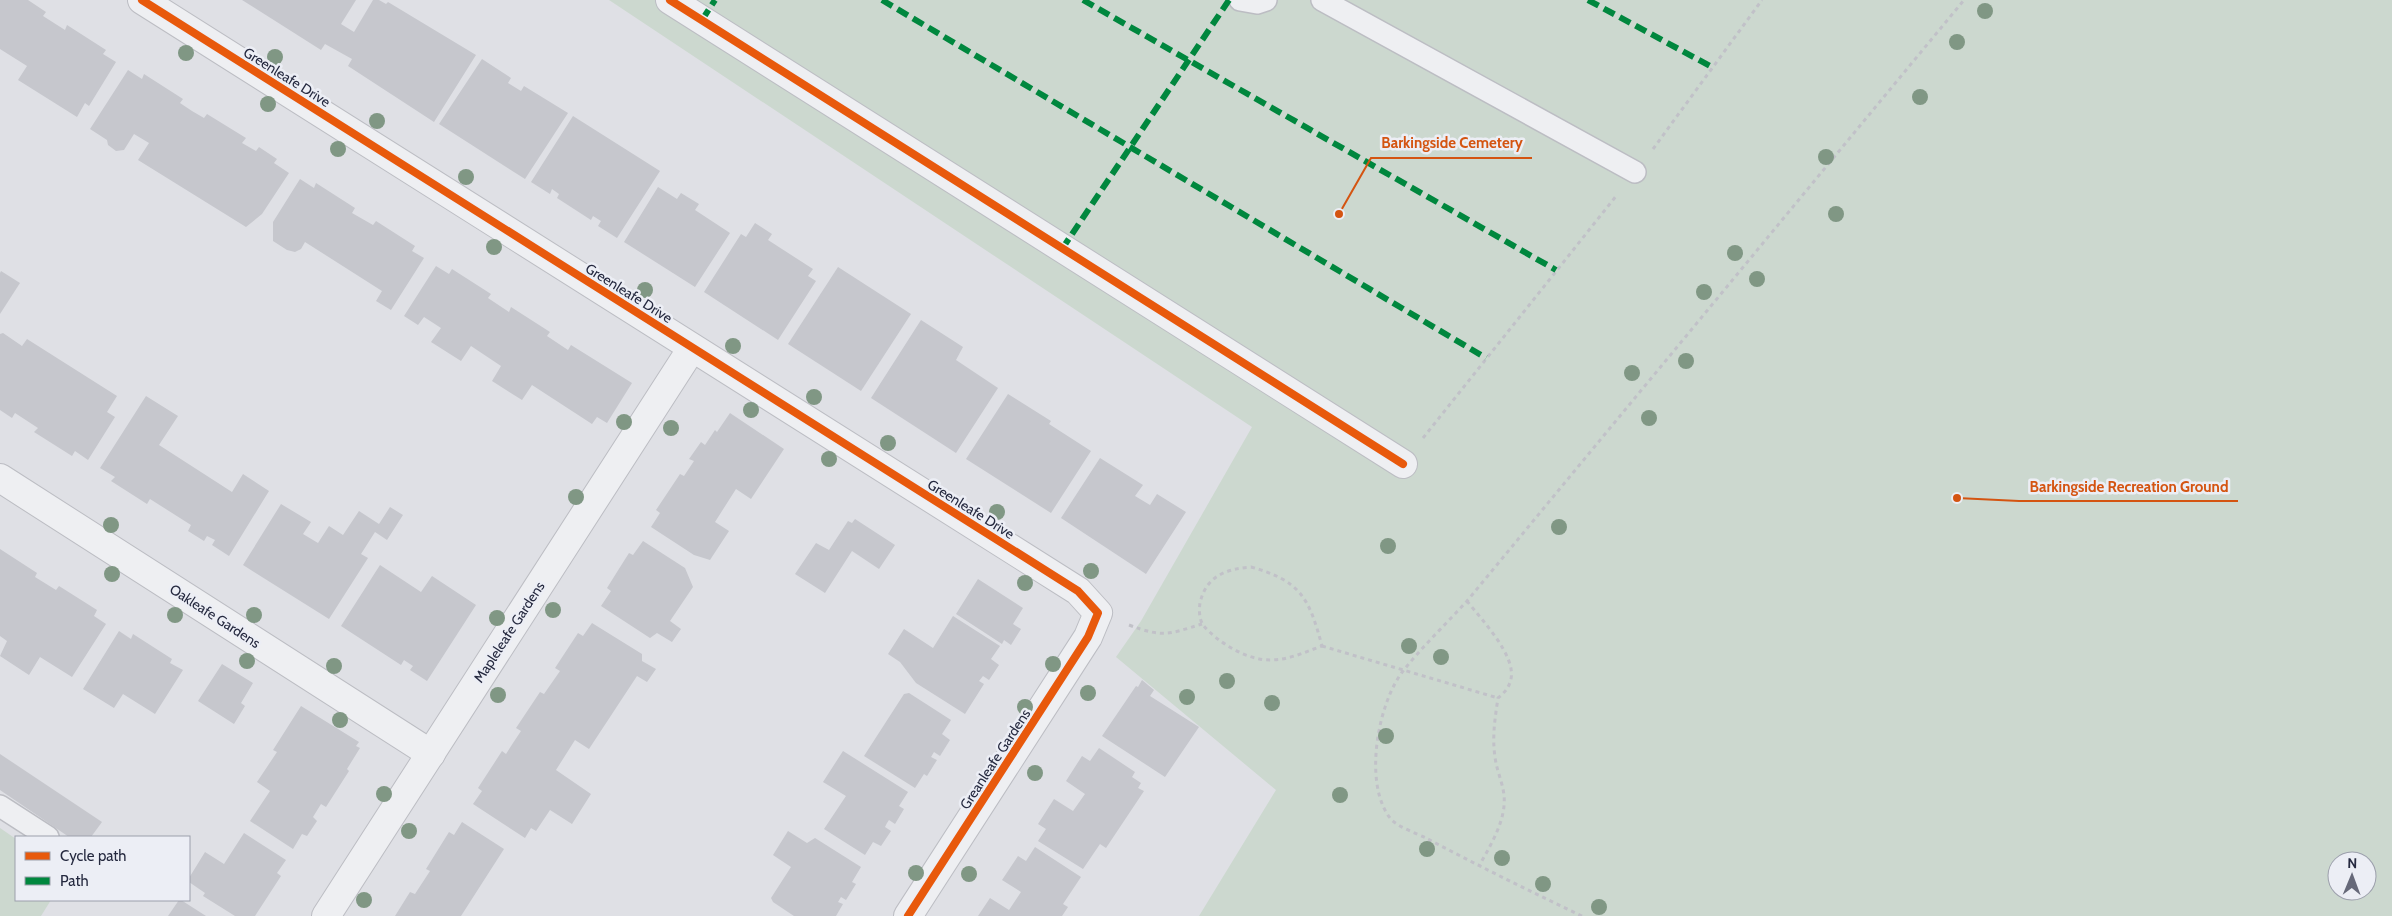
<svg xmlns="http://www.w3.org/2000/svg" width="2392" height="916" font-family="Cabin,sans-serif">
<rect width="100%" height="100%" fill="#dfe0e5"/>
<!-- green -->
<g fill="#ccd8cf" fill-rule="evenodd">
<path d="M609 0H2392V916H1199L1276 790 1116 657 1141 621 1252 427ZM2337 861H2367V891H2337Z"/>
<polygon points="0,828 16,839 16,900 51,900 41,916 0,916"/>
</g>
<!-- building -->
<g fill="#c6c7cd">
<polygon points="0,0 28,0 46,12 43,16 65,30 67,25 106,50 103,54 116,62 89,106 85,103 77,117 18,80 27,66 0,49"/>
<polygon points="242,0 356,0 341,24 354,32 373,0 379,0 386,4 388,2 476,55 434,122 348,66 352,59 325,44 321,50"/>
<polygon points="482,59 511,78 508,83 521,91 524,86 568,113 525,179 439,124"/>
<polygon points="128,70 142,79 144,74 183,99 180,103 192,111 204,118 207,114 246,138 242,143 256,151 259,147 277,159 274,163 289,173 262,214 246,227 138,160 149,143 134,134 124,150 116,151 108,145 107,140 90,129"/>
<polygon points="573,116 660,171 617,238 598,226 601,221 593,216 591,220 557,198 559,194 552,189 550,194 531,182"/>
<polygon points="300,179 314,188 316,183 355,208 352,213 373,225 376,221 415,246 412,251 424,258 391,310 376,301 382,291 305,242 301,249 295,252 287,250 273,241 273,222"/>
<polygon points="658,187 677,199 681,193 699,204 695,210 730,233 695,287 624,242"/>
<polygon points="755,223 772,234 768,240 813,269 808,276 816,281 778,340 704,292 741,234 746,237"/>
<polygon points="436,266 449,274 452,269 491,294 488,298 509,312 511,307 550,332 547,336 568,350 571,345 632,383 607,423 597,417 592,424 532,385 522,400 492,381 501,366 471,346 461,361 431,342 441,328 424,317 418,325 404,316"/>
<polygon points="838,267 911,314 861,391 788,344"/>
<polygon points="1,271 20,283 0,314 0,273"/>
<polygon points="921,320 963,347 956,360 998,388 956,453 871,398"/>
<polygon points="3,333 22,346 27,339 117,396 107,412 115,417 88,460 75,451 72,456 34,432 38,428 15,413 12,418 0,410 0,334"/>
<polygon points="1008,394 1051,421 1049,424 1091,451 1051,513 966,459"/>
<polygon points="146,396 178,416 159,445 232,492 243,474 269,491 229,556 212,545 215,540 207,536 204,541 188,531 191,525 150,499 147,504 111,481 115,477 100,468"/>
<polygon points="730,413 784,449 751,499 736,489 715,522 729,531 710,560 694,555 651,527 660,513 656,510 680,474 684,476 694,461 689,459 701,442 705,445 715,430 717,432"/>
<polygon points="1100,458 1143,485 1135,496 1150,505 1157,494 1186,512 1146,574 1061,518"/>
<polygon points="281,504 311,522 303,534 318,543 329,526 343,535 359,511 379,524 390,507 403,515 387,540 375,532 361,554 368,558 329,619 243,565"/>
<polygon points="855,519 895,545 879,569 852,551 825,593 795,574 816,543 829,550 848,521 852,523"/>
<polygon points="643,541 685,568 693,587 670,621 681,629 672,642 657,633 650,638 601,606 611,591 607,588 617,572 629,553 633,555"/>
<polygon points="0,549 37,573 35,577 56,590 59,586 97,610 94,616 106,624 72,677 40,657 29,675 0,656 7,641 0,636"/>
<polygon points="380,565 421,592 432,576 476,605 427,681 410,670 413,666 404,660 401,665 341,626"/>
<polygon points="978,579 1023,608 1013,624 1021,629 1011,645 1004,640 1002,644 956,614"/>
<polygon points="953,616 1000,646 991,659 999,665 989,680 983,676 979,681 984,684 965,714 916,683 900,662 888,654 904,629 933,648"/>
<polygon points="592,623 642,654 642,661 656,669 647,682 637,676 589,749 575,740 556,770 591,794 572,824 550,810 536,831 531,828 525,838 473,804 482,791 478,788 502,751 506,754 513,743 521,731 516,728 540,692 544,694 560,671 555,668 578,633 583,636"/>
<polygon points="119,631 131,639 133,634 172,659 170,663 183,670 155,714 123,694 114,708 83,689"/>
<polygon points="222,664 253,683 241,703 245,706 234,724 198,701"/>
<polygon points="1142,680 1154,690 1150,696 1199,727 1165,777 1102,736 1136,686 1138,687"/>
<polygon points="909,693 951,720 942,734 950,740 940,756 934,752 931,757 937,760 927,776 924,774 915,788 864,756 904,694"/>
<polygon points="301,706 359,742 356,746 360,748 347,769 349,771 326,807 321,804 313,817 317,821 307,836 302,834 293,849 250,821 270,791 257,782 277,752 273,750"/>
<polygon points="1099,748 1135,772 1132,777 1141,783 1138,788 1144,791 1106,848 1100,844 1083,869 1038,841 1046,829 1038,824 1054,799 1073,811 1085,794 1066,781 1082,756 1090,761"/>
<polygon points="843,751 908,792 899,806 904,809 895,824 889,820 887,823 885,827 891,831 881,846 873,842 865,855 824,829 846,796 823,782"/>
<polygon points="0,754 102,822 91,837 69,837 0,790"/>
<polygon points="462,822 504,849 461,916 395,916 410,892 415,894 430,871 426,869 449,832 454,835"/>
<polygon points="788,831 807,843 815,838 861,867 852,882 856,884 846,900 841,897 838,902 843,904 836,916 794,916 773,902 771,898 791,867 773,855"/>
<polygon points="244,833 286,860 277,873 281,876 255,916 235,916 203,896 205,893 189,882 189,878 205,852 224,864"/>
<polygon points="1035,847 1081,877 1063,904 1068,907 1062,916 978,916 990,898 1009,910 1021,892 1002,880 1018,856 1026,861"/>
<polygon points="179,900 181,900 206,916 168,916"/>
</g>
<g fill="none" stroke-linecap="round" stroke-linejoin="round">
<!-- service casing -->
<g stroke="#bcbdc3" stroke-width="24">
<g id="service">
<polyline points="1240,0 1257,3 1266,0"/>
<polyline points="1322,0 1635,172"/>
<polyline points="0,806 48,837"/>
</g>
</g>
<!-- minor casing -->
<g stroke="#bcbdc3" stroke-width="30">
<g id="minor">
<polyline points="142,0 1078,591 1098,613 1088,637 908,916"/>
<polyline points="670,0 1403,464"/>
<polyline points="0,478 431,754"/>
<polyline points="326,916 692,348"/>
</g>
</g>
<!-- path -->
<g stroke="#c1c1c8" stroke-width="3" stroke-dasharray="4 4" stroke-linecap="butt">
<polyline points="1653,149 1762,0"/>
<polyline points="1423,438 1617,195"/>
<path d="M1251 567C1301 581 1309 598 1322 646 1305 652 1289 660 1270 660 1247 660 1218 643 1203 625 1199 619 1199 609 1200 603 1206 576 1226 569 1251 567Z"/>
<path d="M1467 601C1481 619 1516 655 1511 679 1509 688 1504 693 1498 698 1495 718 1492 737 1495 757 1497 774 1506 788 1504 806 1502 827 1489 848 1479 866"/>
<path d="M1129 625C1163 638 1169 634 1202 624"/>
<polyline points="1322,646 1498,698"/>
<path d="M1582 916C1529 891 1477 865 1426 838 1416 833 1397 827 1390 818 1363 783 1378 703 1403 671 1422 647 1446 624 1467 601L1964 0"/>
</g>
<!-- service -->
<use href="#service" stroke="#eeeff2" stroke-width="21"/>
<!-- minor -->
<use href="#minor" stroke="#eeeff2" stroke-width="28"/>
<!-- quiet -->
<g stroke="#00873e" stroke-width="6" stroke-dasharray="12 6" stroke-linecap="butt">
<polyline points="882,0 1486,358"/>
<polyline points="1083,0 1556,270"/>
<polyline points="1588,0 1712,67"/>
<polyline points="702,20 715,0"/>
<polyline points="1062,249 1229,0"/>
</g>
<!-- cycleway casing -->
<g stroke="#eceef5" stroke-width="11">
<g id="cycleway">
<polyline points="142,0 1078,591 1098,613 1088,637 908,916"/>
<polyline points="670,0 1403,464"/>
</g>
</g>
<!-- cycleway -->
<use href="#cycleway" stroke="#e8590c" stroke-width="8"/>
</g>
<!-- trees -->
<g fill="#809784">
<circle cx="1985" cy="11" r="8"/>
<circle cx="1957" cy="42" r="8"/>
<circle cx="186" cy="53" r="8"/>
<circle cx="275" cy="57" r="8"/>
<circle cx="1920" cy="97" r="8"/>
<circle cx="268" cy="104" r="8"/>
<circle cx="377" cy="121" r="8"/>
<circle cx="338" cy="149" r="8"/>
<circle cx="1826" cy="157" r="8"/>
<circle cx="466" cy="177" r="8"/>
<circle cx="1836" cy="214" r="8"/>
<circle cx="494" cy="247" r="8"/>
<circle cx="1735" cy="253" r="8"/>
<circle cx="1757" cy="279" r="8"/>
<circle cx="645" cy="290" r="8"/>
<circle cx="1704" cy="292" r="8"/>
<circle cx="733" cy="346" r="8"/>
<circle cx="1686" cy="361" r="8"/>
<circle cx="1632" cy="373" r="8"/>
<circle cx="814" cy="397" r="8"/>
<circle cx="751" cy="410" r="8"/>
<circle cx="1649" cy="418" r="8"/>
<circle cx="624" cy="422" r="8"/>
<circle cx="671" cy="428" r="8"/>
<circle cx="888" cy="443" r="8"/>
<circle cx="829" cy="459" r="8"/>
<circle cx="576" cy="497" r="8"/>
<circle cx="997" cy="512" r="8"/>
<circle cx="111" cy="525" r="8"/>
<circle cx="1559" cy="527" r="8"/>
<circle cx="1388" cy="546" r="8"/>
<circle cx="1091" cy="571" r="8"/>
<circle cx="112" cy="574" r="8"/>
<circle cx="1025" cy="583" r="8"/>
<circle cx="553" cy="610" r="8"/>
<circle cx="175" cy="615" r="8"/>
<circle cx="254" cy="615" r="8"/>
<circle cx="497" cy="618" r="8"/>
<circle cx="1409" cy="646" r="8"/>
<circle cx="1441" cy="657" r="8"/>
<circle cx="247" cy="661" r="8"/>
<circle cx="1053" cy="664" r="8"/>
<circle cx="334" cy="666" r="8"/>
<circle cx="1227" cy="681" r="8"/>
<circle cx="1088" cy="693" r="8"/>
<circle cx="498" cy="695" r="8"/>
<circle cx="1187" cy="697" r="8"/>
<circle cx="1272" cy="703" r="8"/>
<circle cx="1025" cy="707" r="8"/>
<circle cx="340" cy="720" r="8"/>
<circle cx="1386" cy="736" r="8"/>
<circle cx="1035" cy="773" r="8"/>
<circle cx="384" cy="794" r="8"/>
<circle cx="1340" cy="795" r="8"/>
<circle cx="409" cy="831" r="8"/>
<circle cx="1427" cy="849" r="8"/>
<circle cx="1502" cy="858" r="8"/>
<circle cx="916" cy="873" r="8"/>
<circle cx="969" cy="874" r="8"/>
<circle cx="1543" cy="884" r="8"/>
<circle cx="364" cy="900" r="8"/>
<circle cx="1599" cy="907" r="8"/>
</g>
<g text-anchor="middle" stroke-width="5" stroke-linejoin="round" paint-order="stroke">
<!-- street labels -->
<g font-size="14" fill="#25293f" stroke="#eceef5">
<text transform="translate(287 77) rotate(32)" y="5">Greenleafe Drive</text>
<text transform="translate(629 293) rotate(32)" y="5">Greenleafe Drive</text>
<text transform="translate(971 509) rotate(32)" y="5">Greenleafe Drive</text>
<text transform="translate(215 616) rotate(33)" y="5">Oakleafe Gardens</text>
<text transform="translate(509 632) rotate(-57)" y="5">Mapleleafe Gardens</text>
<text transform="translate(995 759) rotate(-57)" y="5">Greanleafe Gardens</text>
</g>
</g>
<!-- callouts -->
<path fill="none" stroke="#d45411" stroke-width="2" d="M1339 214L1371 158H1532M1957 498L2019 501H2238"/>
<g fill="#d45411" stroke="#eceef5" stroke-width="2">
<circle cx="1339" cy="214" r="5"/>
<circle cx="1957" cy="498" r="5"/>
</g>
<g font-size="15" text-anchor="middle" font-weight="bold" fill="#d45411" stroke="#eceef5" stroke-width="5" stroke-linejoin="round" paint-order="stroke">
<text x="1452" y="148">Barkingside Cemetery</text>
<text x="2129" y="492">Barkingside Recreation Ground</text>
</g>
<!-- legend -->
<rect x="15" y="836" width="175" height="65" fill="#eceef5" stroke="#9c9fac"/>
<rect x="25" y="852" width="25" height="8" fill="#e8590c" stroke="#9c9fac"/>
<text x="60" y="861" font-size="15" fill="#25293f">Cycle path</text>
<rect x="25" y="877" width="25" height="8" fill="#00873e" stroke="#9c9fac"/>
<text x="60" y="886" font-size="15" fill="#25293f">Path</text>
<!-- north arrow -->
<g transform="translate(2352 876) rotate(1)"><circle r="24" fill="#eceef5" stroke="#9c9fac"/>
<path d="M0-4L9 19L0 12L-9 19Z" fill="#666979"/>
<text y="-8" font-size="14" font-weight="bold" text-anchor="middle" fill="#25293f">N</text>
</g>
</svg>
